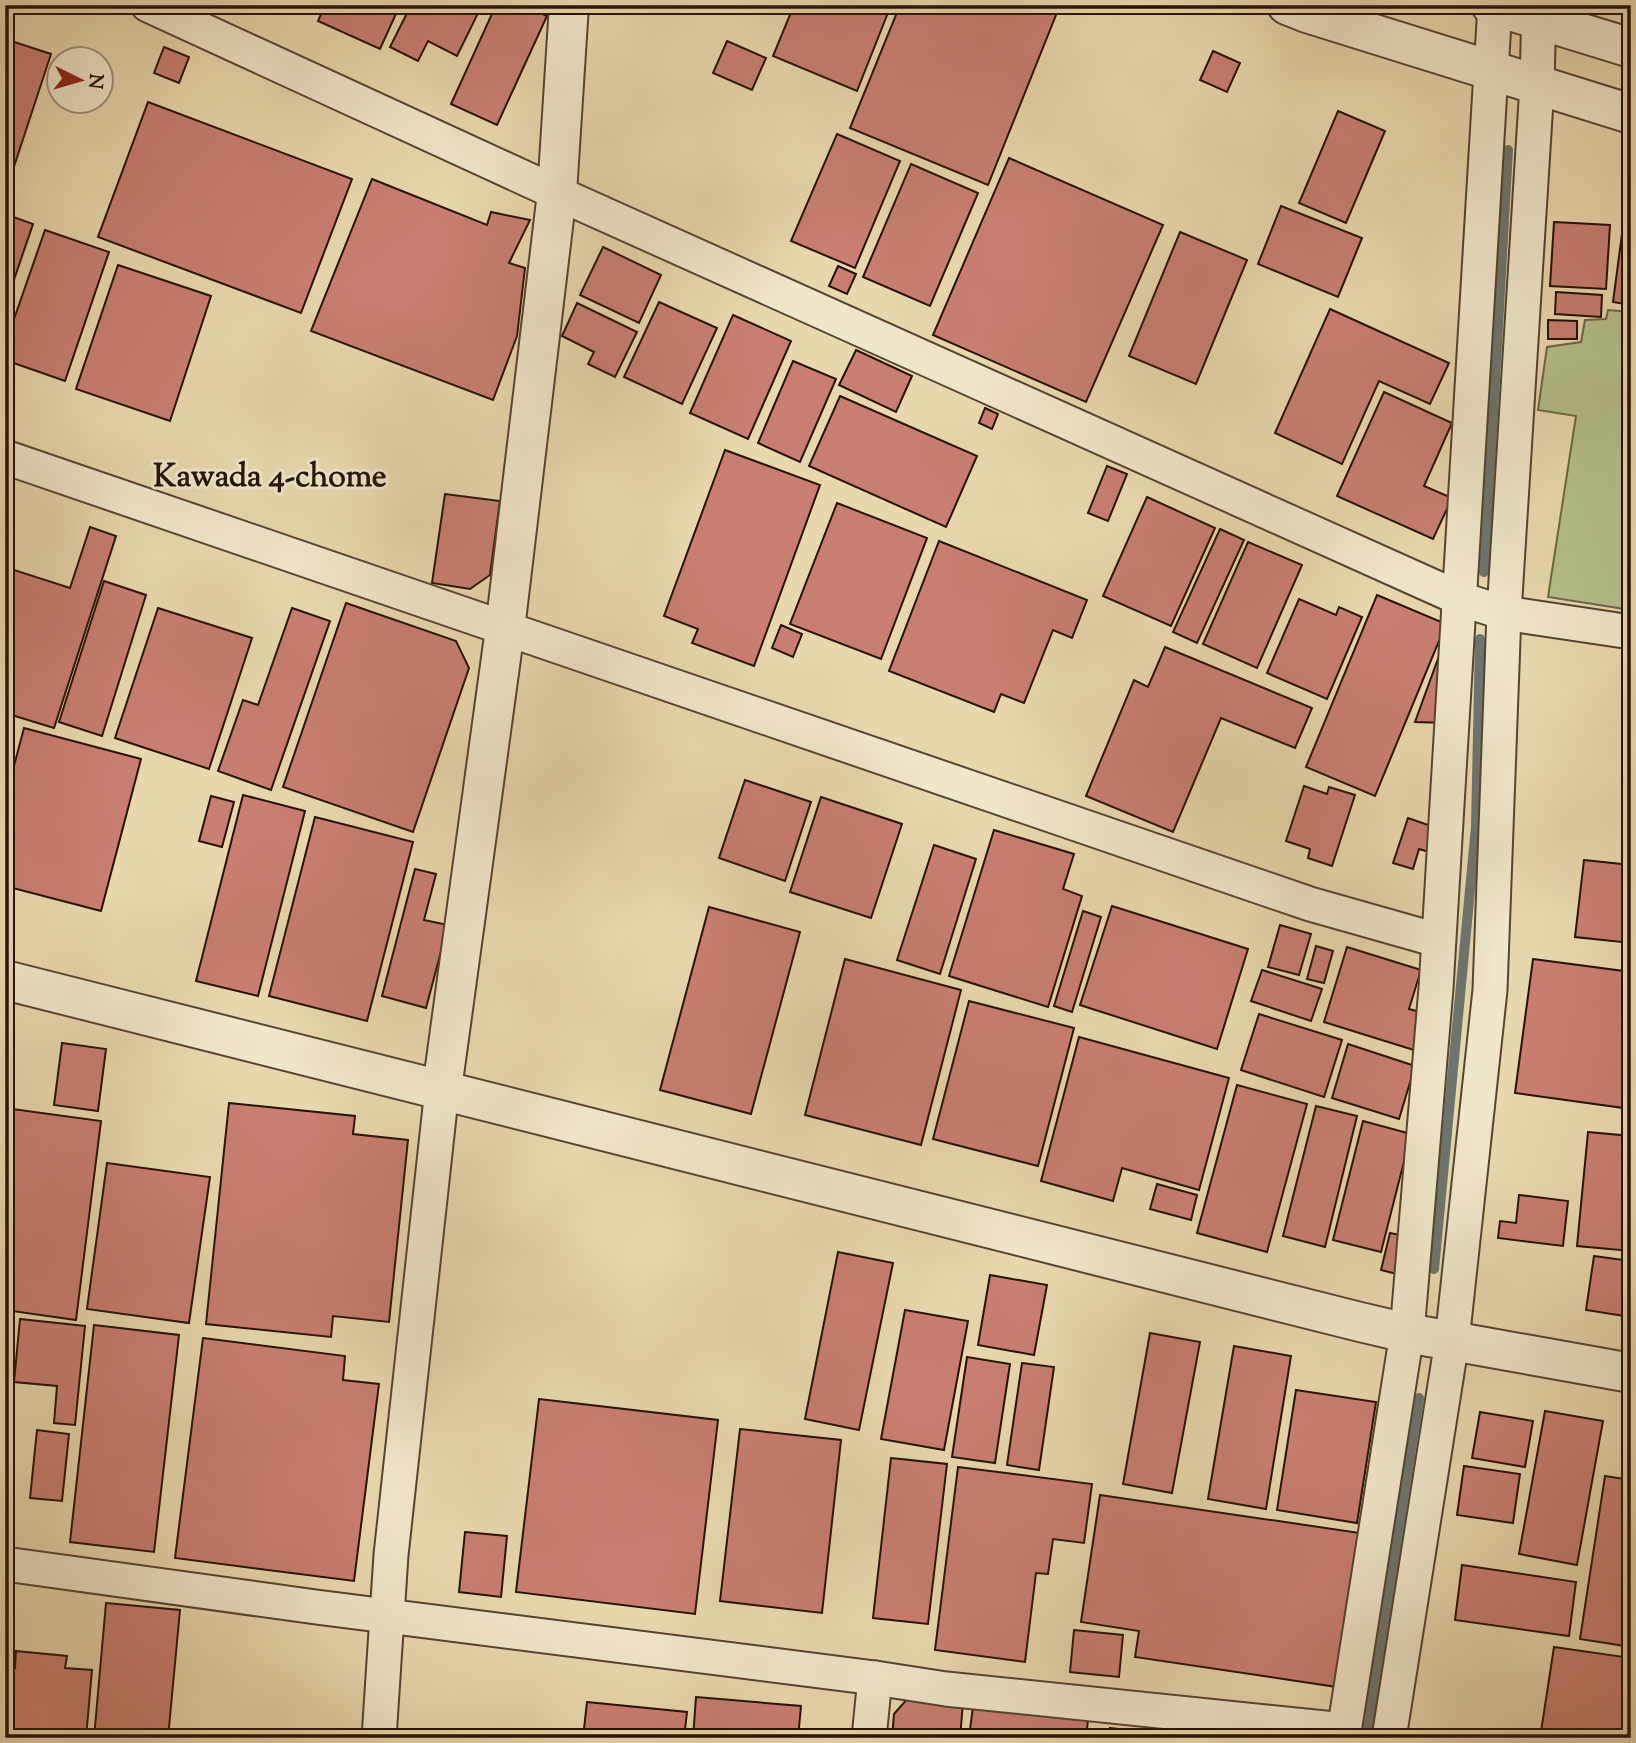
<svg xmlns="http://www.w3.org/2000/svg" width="1636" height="1743" font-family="'Sorts Mill Goudy',serif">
<rect width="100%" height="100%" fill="#e8d8ad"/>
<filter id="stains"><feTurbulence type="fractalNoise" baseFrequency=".00286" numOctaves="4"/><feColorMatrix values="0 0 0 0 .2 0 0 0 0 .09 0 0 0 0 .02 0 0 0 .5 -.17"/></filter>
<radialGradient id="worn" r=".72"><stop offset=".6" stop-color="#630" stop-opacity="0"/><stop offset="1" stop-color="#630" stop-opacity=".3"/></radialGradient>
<!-- green -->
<polygon fill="#b4bf8b" stroke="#6d6848" stroke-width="2" points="1608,310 1631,312 1631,610 1548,597 1576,416 1538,410 1547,347 1581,342 1585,320 1606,319"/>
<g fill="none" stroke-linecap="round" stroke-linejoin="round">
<!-- stream -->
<g stroke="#6d7470" stroke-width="10">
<polyline points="1484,572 1508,150"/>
<polyline points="1434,1269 1476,827 1480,639"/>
<polyline points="1366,1738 1419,1398"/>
</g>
</g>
<!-- building -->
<g fill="#c97e71" stroke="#261206" stroke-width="2">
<polygon points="325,5 400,5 380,49 318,21"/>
<polygon points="411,5 482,5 457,56 428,41 418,61 390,47"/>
<polygon points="496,5 523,5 547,16 497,125 451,104"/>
<polygon points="794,5 891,5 857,91 773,56"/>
<polygon points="900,5 1060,5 988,185 850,128"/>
<polygon points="5,39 51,54 6,191 5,190"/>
<polygon points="727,41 766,58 752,90 713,73"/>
<polygon points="164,47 189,57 179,83 154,73"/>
<polygon points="1213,51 1240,63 1227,92 1200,80"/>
<polygon points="148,102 352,179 301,313 98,237"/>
<polygon points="1338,111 1385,131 1346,223 1299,203"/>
<polygon points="837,134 900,161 855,268 791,241"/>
<polygon points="1009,158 1163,225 1086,402 933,335"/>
<polygon points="911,164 978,193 930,306 863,277"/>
<polygon points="372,179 487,225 491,212 530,220 509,263 525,268 517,336 493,400 311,331"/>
<polygon points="1627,196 1631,197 1631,305 1613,302"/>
<polygon points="1281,206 1362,238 1338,297 1258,264"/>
<polygon points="5,214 33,224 5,306"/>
<polygon points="1554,222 1610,225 1606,289 1550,286"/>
<polygon points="45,230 109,252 65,381 5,360 5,345"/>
<polygon points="1180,232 1247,260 1196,384 1129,356"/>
<polygon points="603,247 661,275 639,323 580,295"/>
<polygon points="118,265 211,296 170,421 76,389"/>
<polygon points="838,266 856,274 847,294 829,286"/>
<polygon points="1556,292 1602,295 1601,317 1555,314"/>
<polygon points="659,302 717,328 682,404 624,377"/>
<polygon points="577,303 637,332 615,377 588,364 594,352 562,336"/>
<polygon points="1330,309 1449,363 1430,404 1379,381 1342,464 1275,433"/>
<polygon points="733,315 791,341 748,439 690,413"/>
<polygon points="1548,320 1577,321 1577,339 1548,339"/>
<polygon points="856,350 912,376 896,412 839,385"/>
<polygon points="793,361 836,379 800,462 758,443"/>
<polygon points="1384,392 1452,423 1424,486 1452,498 1433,539 1337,496"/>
<polygon points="840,396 977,456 946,527 809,466"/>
<polygon points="985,408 998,414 992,429 979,423"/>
<polygon points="725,450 820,485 754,666 692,643 698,629 664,616"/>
<polygon points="1107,466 1127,474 1108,521 1088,513"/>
<polygon points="445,494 500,501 490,575 470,589 432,583"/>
<polygon points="1147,497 1215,528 1171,626 1103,596"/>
<polygon points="837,503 927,538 881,659 790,624"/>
<polygon points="90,527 116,536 54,728 5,713 5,567 70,588"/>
<polygon points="1220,529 1244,540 1197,643 1173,632"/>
<polygon points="939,541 1087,600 1072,638 1053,630 1024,703 1001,694 994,712 889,671"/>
<polygon points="1248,542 1302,565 1257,668 1203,644"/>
<polygon points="104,581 146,595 102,736 59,722"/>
<polygon points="1377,595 1446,624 1375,796 1306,767"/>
<polygon points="1299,599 1336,615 1339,607 1362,617 1327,699 1267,673"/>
<polygon points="346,603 456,641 469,668 413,832 283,787"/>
<polygon points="158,608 252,638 209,769 115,738"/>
<polygon points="292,608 330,621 271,790 218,771 243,700 258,705"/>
<polygon points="781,625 802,634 793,657 772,648"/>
<polygon points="1443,645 1446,723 1415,722"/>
<polygon points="1165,647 1312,708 1295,748 1221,718 1173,832 1086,796 1134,680 1148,687"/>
<polygon points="24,728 141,759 101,911 5,886 5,800"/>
<polygon points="745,780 811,802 785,881 719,858"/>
<polygon points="1304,786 1327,794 1329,787 1355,795 1332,866 1308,858 1310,849 1286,841"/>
<polygon points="243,795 305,811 258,996 196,981"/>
<polygon points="211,796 234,802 222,847 199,841"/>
<polygon points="821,797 902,824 871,918 790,892"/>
<polygon points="315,817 413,842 367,1021 269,996"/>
<polygon points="1408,818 1437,828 1429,852 1419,849 1413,869 1393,863"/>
<polygon points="994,830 1074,854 1063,889 1082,896 1048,1007 949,976"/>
<polygon points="934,845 976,859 940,974 897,960"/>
<polygon points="1584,860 1631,865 1631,943 1575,937"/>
<polygon points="415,869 436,874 424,920 448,925 426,1008 382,996"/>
<polygon points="1112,906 1248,949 1217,1049 1080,1005"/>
<polygon points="709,907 800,932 751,1114 660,1090"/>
<polygon points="1083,911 1101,917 1072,1012 1054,1006"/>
<polygon points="1280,925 1311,934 1299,975 1268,967"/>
<polygon points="1316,946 1333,951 1324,983 1307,979"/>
<polygon points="1347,947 1421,970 1409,1009 1428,1014 1417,1051 1324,1022"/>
<polygon points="845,959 961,990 921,1145 805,1115"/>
<polygon points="1533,959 1631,972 1631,1109 1515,1093"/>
<polygon points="1262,970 1322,989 1311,1021 1251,1001"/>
<polygon points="969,1001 1074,1028 1038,1166 933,1139"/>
<polygon points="1259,1014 1342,1040 1324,1097 1241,1070"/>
<polygon points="1079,1037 1229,1078 1199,1190 1122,1168 1113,1201 1041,1181"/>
<polygon points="62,1043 106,1049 98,1111 54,1105"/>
<polygon points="1348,1044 1415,1066 1399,1119 1332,1098"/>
<polygon points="1237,1085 1307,1104 1267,1252 1197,1233"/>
<polygon points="229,1103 355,1116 353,1134 408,1140 389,1322 333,1316 331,1337 206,1324"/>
<polygon points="1316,1106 1357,1116 1325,1247 1283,1236"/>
<polygon points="5,1108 101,1121 76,1320 5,1310"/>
<polygon points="1363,1121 1411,1134 1381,1252 1333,1240"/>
<polygon points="1588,1132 1631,1136 1631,1251 1577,1246"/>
<polygon points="107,1163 210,1177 189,1323 87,1309"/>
<polygon points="1157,1184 1197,1195 1191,1220 1150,1209"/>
<polygon points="1519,1195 1568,1201 1563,1246 1498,1238 1500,1221 1516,1223"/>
<polygon points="1390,1233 1410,1237 1401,1275 1381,1270"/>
<polygon points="838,1252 893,1263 859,1430 805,1419"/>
<polygon points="1594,1256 1631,1261 1631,1317 1586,1310"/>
<polygon points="990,1275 1047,1285 1034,1355 978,1345"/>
<polygon points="905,1310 968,1321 944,1450 881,1439"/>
<polygon points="20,1319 85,1326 75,1425 54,1423 57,1386 14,1382"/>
<polygon points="94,1325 179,1335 154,1552 70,1542"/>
<polygon points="1150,1333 1200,1342 1172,1493 1123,1484"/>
<polygon points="203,1338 345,1356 343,1380 379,1384 354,1581 175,1558"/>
<polygon points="1234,1346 1291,1356 1266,1509 1208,1499"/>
<polygon points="967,1357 1010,1364 995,1463 952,1457"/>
<polygon points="1022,1363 1054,1367 1039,1470 1007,1465"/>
<polygon points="1296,1390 1376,1402 1357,1523 1277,1510"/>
<polygon points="539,1399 718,1420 695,1614 516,1592"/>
<polygon points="1545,1411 1603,1421 1577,1565 1519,1554"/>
<polygon points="1480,1412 1533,1421 1525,1467 1472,1458"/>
<polygon points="740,1429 841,1440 822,1613 720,1601"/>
<polygon points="37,1430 69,1434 62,1501 30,1498"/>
<polygon points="891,1458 947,1464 928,1624 873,1618"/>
<polygon points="1464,1466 1520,1474 1513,1523 1457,1515"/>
<polygon points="958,1467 1092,1484 1084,1543 1053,1539 1048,1574 1036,1573 1025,1662 935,1650"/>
<polygon points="1605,1476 1631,1480 1631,1647 1580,1639"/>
<polygon points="1100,1495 1360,1533 1337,1687 1135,1657 1139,1631 1081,1622"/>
<polygon points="465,1532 507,1536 501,1597 459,1592"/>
<polygon points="1462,1565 1576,1582 1569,1636 1455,1620"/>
<polygon points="106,1603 180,1610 168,1738 94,1738"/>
<polygon points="1074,1630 1123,1635 1119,1677 1070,1672"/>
<polygon points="1554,1647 1631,1658 1631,1738 1540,1738"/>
<polygon points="16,1651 67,1656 65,1668 92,1670 86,1738 5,1738 5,1667 15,1668"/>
<polygon points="696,1697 801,1706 798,1738 693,1738"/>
<polygon points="908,1698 963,1703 960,1738 892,1738 894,1714"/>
<polygon points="587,1702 687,1712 684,1738 583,1738"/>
<polygon points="973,1706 1088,1720 1086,1738 969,1738"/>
<polygon points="1110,1728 1191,1737 1190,1738 1109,1738"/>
</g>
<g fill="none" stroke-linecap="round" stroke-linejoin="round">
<!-- minor casing -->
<g stroke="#564430" stroke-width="37">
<g id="minor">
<polyline points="148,5 557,193 1461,599 1504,613 1631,632"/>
<polyline points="5,457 1310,904 1437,940"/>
<polyline points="5,1564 316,1607 875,1678 946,1689 1344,1730"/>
<polyline points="379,1738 391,1555 442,1089"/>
<polyline points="869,1738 875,1678"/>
<polyline points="1343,1738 1407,1333 1436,988 1495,5"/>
<polyline points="1389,1738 1452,1341 1490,990 1504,613 1537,85 1539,5"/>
</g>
</g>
<!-- tertiary casing -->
<g stroke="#564430" stroke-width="42">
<g id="tertiary">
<polyline points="1287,5 1307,13 1631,114"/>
<polyline points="1491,5 1631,48"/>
<polyline points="5,980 1360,1322 1407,1333 1631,1373"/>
<polyline points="442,1089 505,629 557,193 569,5"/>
</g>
</g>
<!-- minor -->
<use href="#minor" stroke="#f0e6ca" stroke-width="33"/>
<!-- tertiary -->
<use href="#tertiary" stroke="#f0e6ca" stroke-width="38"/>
</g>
<g text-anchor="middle" stroke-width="6" stroke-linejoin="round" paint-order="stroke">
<!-- neighbourhood labels -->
<g font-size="32" font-weight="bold" fill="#261206" stroke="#f0e6ca">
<text x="270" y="486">Kawada 4-chome</text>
</g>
</g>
<!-- margin -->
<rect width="1636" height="1743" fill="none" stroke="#e8d8ad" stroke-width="28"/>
<rect x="7" y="7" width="1622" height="1729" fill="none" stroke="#261206" stroke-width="3.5"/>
<rect x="14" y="14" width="1608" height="1715" fill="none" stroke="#261206" stroke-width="2"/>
<!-- north arrow -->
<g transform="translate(80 80) rotate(95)"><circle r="33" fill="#f0e6ca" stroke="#9f917c" stroke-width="2"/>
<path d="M0-5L12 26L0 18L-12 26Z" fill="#8f2418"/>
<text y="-10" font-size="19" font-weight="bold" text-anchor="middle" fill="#261206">N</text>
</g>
<rect width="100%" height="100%" filter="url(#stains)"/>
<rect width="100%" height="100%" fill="url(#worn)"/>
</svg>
